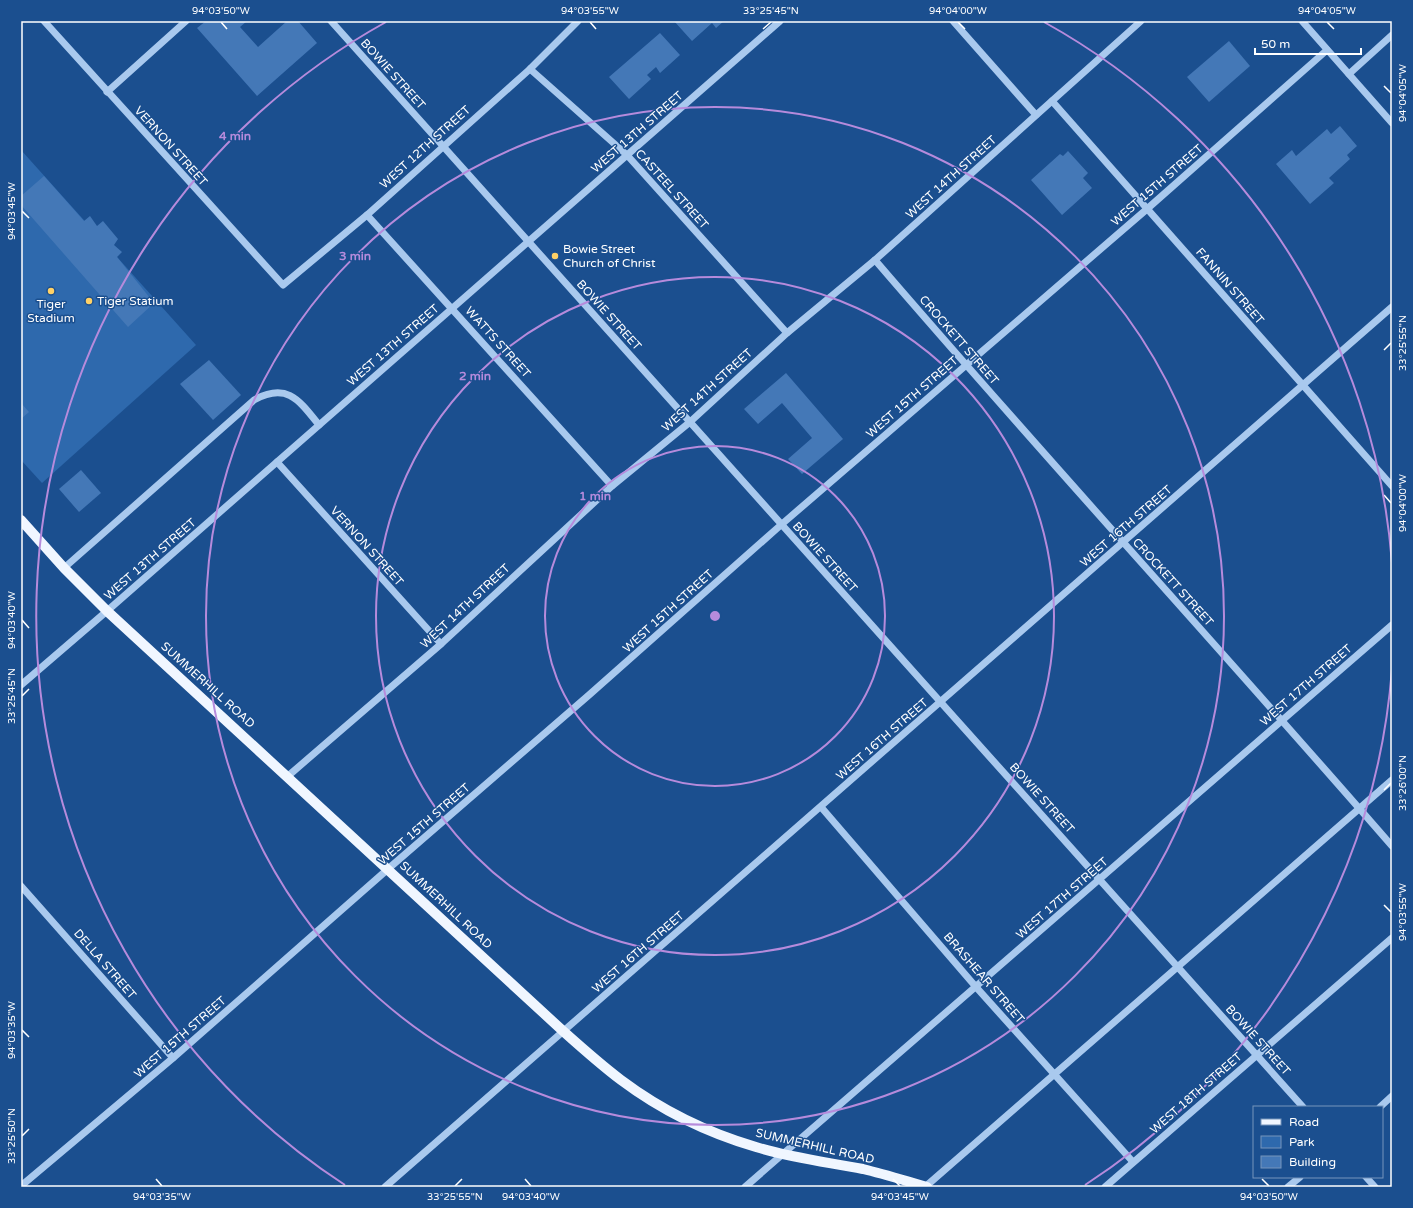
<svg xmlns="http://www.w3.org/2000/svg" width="1413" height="1208" font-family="'Varela Round',sans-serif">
<rect width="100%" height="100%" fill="#1b4f8f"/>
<!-- green -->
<polygon fill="#2e69ad" points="21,150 196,345 42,483 21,460"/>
<!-- building -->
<g fill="#4478b7">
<polygon points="206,21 247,21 240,27 258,47 287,21 298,21 317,43 257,96 197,28"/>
<polygon points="674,21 724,21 716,28 712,23 692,41"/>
<polygon points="660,33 680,55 660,73 656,67 647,75 651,79 629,99 609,77"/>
<polygon points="1229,41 1250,66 1209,102 1187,77"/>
<polygon points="1340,126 1357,146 1347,155 1350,159 1329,178 1334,183 1310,204 1276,164 1292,150 1296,156 1327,129 1331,134"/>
<polygon points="1068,151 1088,173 1083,178 1092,188 1062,215 1031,180 1060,154 1063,156"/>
<polygon points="44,176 84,221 90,216 97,226 103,221 118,239 114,245 122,252 117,257 154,303 128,327 21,205 21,196"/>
<polygon points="209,360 241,395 213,420 180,384"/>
<polygon points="786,373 843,439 802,474 788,459 812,438 782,403 758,424 744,409"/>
<polygon points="21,403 29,412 21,419"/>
<polygon points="81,470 101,493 79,512 59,489"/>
</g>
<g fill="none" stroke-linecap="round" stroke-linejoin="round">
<!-- minor -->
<g stroke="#a9c9ee" stroke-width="7">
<polyline points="44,21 283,285 367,215 530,69 578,21"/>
<polyline points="331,21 1303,1107"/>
<polyline points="953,21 1036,115"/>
<polyline points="1302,21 1392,123"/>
<polyline points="530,69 627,155 787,333"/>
<polyline points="1349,74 1392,35"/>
<polyline points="107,92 186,21"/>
<polyline points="1052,101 1392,486"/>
<polyline points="367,215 612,486"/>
<path d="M875 260C1045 458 1221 649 1392 846"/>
<polyline points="277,462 441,644"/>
<path d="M64 568 254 400C287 382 299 400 319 425"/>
<polyline points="21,685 107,611 780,21"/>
<polyline points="288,776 441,644 612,486 690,422 787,333 875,260 1141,21"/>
<polyline points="821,807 976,987 1133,1162"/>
<polyline points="21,886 173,1058"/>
<polyline points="1380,1107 1392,1096"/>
<polyline points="1366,1177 1375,1187"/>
<polyline points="21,1186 173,1058 388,869 589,695 782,524 1147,209 1327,50"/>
<polyline points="385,1187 1392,307"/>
<polyline points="745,1187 1392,625"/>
<polyline points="925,1187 1392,780"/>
<polyline points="1105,1187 1392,938"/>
<polyline points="1288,1187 1300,1177"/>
</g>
<!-- major -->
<path stroke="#f0f6ff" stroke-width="10" d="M21 520 64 568 107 611 563 1031C582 1048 601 1065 621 1080 661 1110 708 1133 756 1147 791 1158 827 1162 863 1169 884 1174 906 1181 927 1187"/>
</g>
<!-- ticks -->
<path fill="none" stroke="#fff" stroke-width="1.5" d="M221 22 227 29M590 22 596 29M958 22 965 29M1327 22 1334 29M763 29 771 22M1384 86 1391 93M22 211 29 218M1384 350 1391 343M1384 495 1391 503M22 620 29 628M22 696 29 689M1384 790 1391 783M1384 905 1391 912M22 1030 29 1037M22 1136 29 1129M156 1179 162 1186M525 1179 531 1186M893 1179 900 1186M1262 1179 1269 1186M455 1186 462 1179"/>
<!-- distance rings -->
<g fill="none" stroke="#b68bdc" stroke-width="2">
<circle cx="715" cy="616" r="170"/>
<circle cx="715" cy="616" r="339"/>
<circle cx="715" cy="616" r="509"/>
<path d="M1392 669A679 679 0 0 1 1085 1185M345 1185A679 679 0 0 1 386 22M1044 22A679 679 0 0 1 1392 563"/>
</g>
<!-- markers -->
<g fill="#ffd166" stroke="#1b4f8f" stroke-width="1.5">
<circle cx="555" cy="256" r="4"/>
<circle cx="51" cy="291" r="4"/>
<circle cx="89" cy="301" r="4"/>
</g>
<g text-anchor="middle" stroke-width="3" stroke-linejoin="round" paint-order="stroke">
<!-- street labels -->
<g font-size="12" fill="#fff" stroke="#1b4f8f">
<text transform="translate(393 74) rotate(48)" y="4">BOWIE STREET</text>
<text transform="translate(637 132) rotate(-41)" y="4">WEST 13TH STREET</text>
<text transform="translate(171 146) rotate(48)" y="4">VERNON STREET</text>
<text transform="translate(425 147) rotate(-42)" y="4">WEST 12TH STREET</text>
<text transform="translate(951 177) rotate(-42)" y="4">WEST 14TH STREET</text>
<text transform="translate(1157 185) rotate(-41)" y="4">WEST 15TH STREET</text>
<text transform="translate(672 189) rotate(48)" y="4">CASTEEL STREET</text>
<text transform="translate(1230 286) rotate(49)" y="4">FANNIN STREET</text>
<text transform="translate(609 315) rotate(48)" y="4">BOWIE STREET</text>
<text transform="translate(959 340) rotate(49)" y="4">CROCKETT STREET</text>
<text transform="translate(498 342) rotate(48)" y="4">WATTS STREET</text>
<text transform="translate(393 345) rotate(-41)" y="4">WEST 13TH STREET</text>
<text transform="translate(707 390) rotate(-42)" y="4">WEST 14TH STREET</text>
<text transform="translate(912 397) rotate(-41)" y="4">WEST 15TH STREET</text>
<text transform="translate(1126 526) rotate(-41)" y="4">WEST 16TH STREET</text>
<text transform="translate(367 546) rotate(48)" y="4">VERNON STREET</text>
<text transform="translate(825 557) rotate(48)" y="4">BOWIE STREET</text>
<text transform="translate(150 559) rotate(-41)" y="4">WEST 13TH STREET</text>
<text transform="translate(1173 582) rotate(48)" y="4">CROCKETT STREET</text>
<text transform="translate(465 606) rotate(-43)" y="4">WEST 14TH STREET</text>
<text transform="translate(668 611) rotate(-42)" y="4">WEST 15TH STREET</text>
<text transform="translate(208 685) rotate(42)" y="4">SUMMERHILL ROAD</text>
<text transform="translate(1306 685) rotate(-41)" y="4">WEST 17TH STREET</text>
<text transform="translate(882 739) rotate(-41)" y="4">WEST 16TH STREET</text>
<text transform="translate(1042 798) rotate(48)" y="4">BOWIE STREET</text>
<text transform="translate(424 824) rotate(-41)" y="4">WEST 15TH STREET</text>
<text transform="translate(1062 898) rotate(-41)" y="4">WEST 17TH STREET</text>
<text transform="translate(446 905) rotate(43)" y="4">SUMMERHILL ROAD</text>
<text transform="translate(638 952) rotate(-41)" y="4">WEST 16TH STREET</text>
<text transform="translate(105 964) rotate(49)" y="4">DELLA STREET</text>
<text transform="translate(984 978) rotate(49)" y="4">BRASHEAR STREET</text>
<text transform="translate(180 1037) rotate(-41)" y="4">WEST 15TH STREET</text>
<text transform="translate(1258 1040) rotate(48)" y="4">BOWIE STREET</text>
<text transform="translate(1196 1093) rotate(-41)" y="4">WEST 18TH STREET</text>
<text transform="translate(815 1146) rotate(13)" y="4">SUMMERHILL ROAD</text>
</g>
<!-- poi labels -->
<g font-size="12" fill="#fff" stroke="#1b4f8f" text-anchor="start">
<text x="563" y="253">Bowie Street<tspan x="563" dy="14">Church of Christ</tspan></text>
<text x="97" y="305">Tiger Statium</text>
<text x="51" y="308" text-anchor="middle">Tiger<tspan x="51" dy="14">Stadium</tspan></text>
</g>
</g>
<circle cx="715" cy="616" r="6" fill="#b68bdc" stroke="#1b4f8f" stroke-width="2"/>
<g font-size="12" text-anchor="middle" font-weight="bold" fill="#b68bdc" stroke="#1b4f8f" stroke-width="3" stroke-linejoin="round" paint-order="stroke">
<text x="235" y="140">4 min</text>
<text x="355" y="260">3 min</text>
<text x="475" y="380">2 min</text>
<text x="595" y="500">1 min</text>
</g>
<!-- border -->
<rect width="1413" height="1208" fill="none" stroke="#1b4f8f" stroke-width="44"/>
<!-- legend -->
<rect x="1253" y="1106" width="130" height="72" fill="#1b4f8f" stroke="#7695bc"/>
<rect x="1261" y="1119" width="20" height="6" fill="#f0f6ff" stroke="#7695bc"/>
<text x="1289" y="1126" font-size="12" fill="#ffffff">Road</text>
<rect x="1261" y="1136" width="20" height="12" fill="#2e69ad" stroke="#7695bc"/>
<text x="1289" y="1146" font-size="12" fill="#ffffff">Park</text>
<rect x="1261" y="1156" width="20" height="12" fill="#4478b7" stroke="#7695bc"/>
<text x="1289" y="1166" font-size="12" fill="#ffffff">Building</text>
<!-- scale -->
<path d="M1255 48v6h106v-6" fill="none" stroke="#ffffff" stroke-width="2"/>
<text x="1261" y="48" font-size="12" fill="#ffffff" stroke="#1b4f8f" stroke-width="3" paint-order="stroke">50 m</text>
<rect x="22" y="22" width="1369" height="1164" fill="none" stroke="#fff" stroke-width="1.5"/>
<g font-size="10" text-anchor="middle" fill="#fff">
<text x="221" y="14">94°03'50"W</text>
<text x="590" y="14">94°03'55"W</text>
<text x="771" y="14">33°25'45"N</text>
<text x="958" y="14">94°04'00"W</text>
<text x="1327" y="14">94°04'05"W</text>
<text transform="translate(1402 93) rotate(-90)" y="4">94°04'05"W</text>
<text transform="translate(11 211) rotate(-90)" y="4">94°03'45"W</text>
<text transform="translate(1402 343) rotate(-90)" y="4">33°25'55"N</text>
<text transform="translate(1402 503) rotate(-90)" y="4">94°04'00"W</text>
<text transform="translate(11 620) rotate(-90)" y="4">94°03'40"W</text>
<text transform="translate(11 696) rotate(-90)" y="4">33°25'45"N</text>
<text transform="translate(1402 783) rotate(-90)" y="4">33°26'00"N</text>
<text transform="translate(1402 912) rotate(-90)" y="4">94°03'55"W</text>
<text transform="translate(11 1030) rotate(-90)" y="4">94°03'35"W</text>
<text transform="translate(11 1136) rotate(-90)" y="4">33°25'50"N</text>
<text x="162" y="1200">94°03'35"W</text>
<text x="455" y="1200">33°25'55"N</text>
<text x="531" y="1200">94°03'40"W</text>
<text x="900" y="1200">94°03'45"W</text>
<text x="1269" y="1200">94°03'50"W</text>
</g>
</svg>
